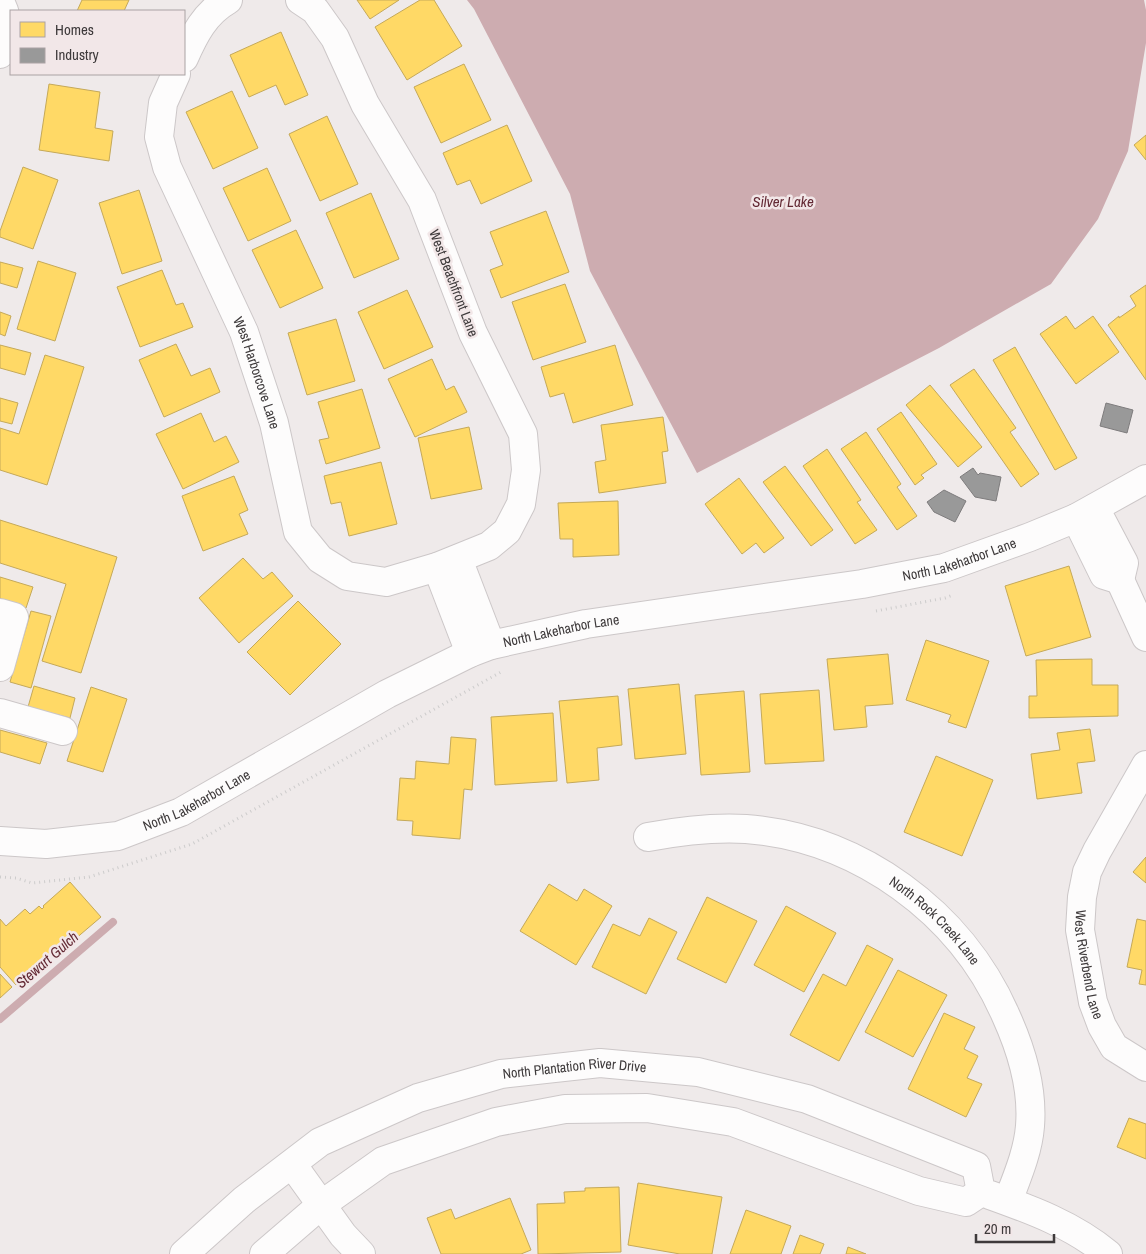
<svg xmlns="http://www.w3.org/2000/svg" width="1146" height="1254" font-family="'Archivo Narrow',sans-serif">
<rect width="100%" height="100%" fill="#efeaea"/>
<!-- water -->
<polygon fill="#cdacb0" points="467,0 1144,0 1146,10 1146,43 1128,151 1098,219 1051,284 939,348 697,473 590,271 570,194 474,9"/>
<!-- homes -->
<g fill="#ffd966" stroke="#c5a959">
<polygon points="82,0 129,0 124,11 77,11"/>
<polygon points="357,0 399,0 370,19"/>
<polygon points="420,0 434,0 462,46 407,80 375,27"/>
<polygon points="281,32 308,95 285,105 276,85 249,97 230,55"/>
<polygon points="464,64 491,120 441,143 414,87"/>
<polygon points="49,84 100,92 95,128 113,131 109,161 39,150"/>
<polygon points="232,91 258,148 213,169 186,112"/>
<polygon points="327,116 358,184 320,201 289,134"/>
<polygon points="507,125 532,181 481,204 470,180 457,185 443,153"/>
<polygon points="1146,135 1146,160 1134,145"/>
<polygon points="23,167 58,180 33,249 0,237 0,231"/>
<polygon points="267,168 291,221 248,241 223,188"/>
<polygon points="139,190 162,261 122,274 99,203"/>
<polygon points="371,193 399,259 354,278 326,213"/>
<polygon points="546,211 569,272 501,298 490,270 503,265 490,232"/>
<polygon points="296,230 323,288 280,308 252,250"/>
<polygon points="38,261 76,273 55,341 17,329"/>
<polygon points="0,262 23,268 17,288 0,283"/>
<polygon points="162,270 176,305 183,303 193,327 140,347 117,287"/>
<polygon points="565,284 586,342 533,360 512,302"/>
<polygon points="1146,285 1146,380 1108,325 1119,316 1119,318 1136,306 1130,296"/>
<polygon points="407,290 433,347 384,369 358,312"/>
<polygon points="0,312 11,316 5,336 0,334"/>
<polygon points="1066,316 1075,329 1093,316 1119,352 1076,384 1040,334"/>
<polygon points="336,319 355,381 307,395 288,333"/>
<polygon points="176,344 191,376 210,368 220,392 164,417 139,360"/>
<polygon points="0,345 31,353 25,375 0,368"/>
<polygon points="615,345 633,405 573,423 564,393 550,397 541,367"/>
<polygon points="1015,347 1077,458 1055,470 993,360"/>
<polygon points="45,355 84,367 47,485 0,470 0,428 19,434"/>
<polygon points="432,359 446,390 454,386 467,412 415,437 388,379"/>
<polygon points="974,369 1016,428 1010,432 1039,474 1021,487 950,385"/>
<polygon points="930,385 982,447 958,467 906,405"/>
<polygon points="362,389 380,448 326,464 319,440 329,438 318,402"/>
<polygon points="0,398 18,403 12,424 0,421"/>
<polygon points="901,412 937,464 921,475 924,478 915,485 877,429"/>
<polygon points="201,413 214,442 226,436 239,462 183,489 156,434"/>
<polygon points="663,417 668,451 662,452 666,483 599,493 595,462 606,460 601,425"/>
<polygon points="469,427 482,489 431,499 418,438"/>
<polygon points="866,432 901,484 897,487 917,516 897,530 841,449"/>
<polygon points="827,449 861,500 857,502 877,530 855,544 803,466"/>
<polygon points="381,462 397,524 349,536 341,502 331,504 324,476"/>
<polygon points="785,466 833,530 811,546 763,482"/>
<polygon points="234,476 248,510 239,514 248,534 203,551 182,496"/>
<polygon points="739,478 784,538 764,553 756,543 742,554 705,504"/>
<polygon points="618,501 619,555 573,557 573,539 560,539 558,503"/>
<polygon points="0,520 117,557 81,673 42,661 66,584 0,563"/>
<polygon points="243,558 263,579 272,572 293,596 239,643 199,598"/>
<polygon points="1069,566 1091,637 1026,656 1005,586"/>
<polygon points="0,577 33,587 26,608 0,600"/>
<polygon points="298,601 341,644 290,695 247,652"/>
<polygon points="31,611 51,616 31,688 10,682"/>
<polygon points="926,640 989,661 966,728 948,722 951,715 906,700"/>
<polygon points="888,654 893,704 865,706 867,727 834,730 827,659"/>
<polygon points="1092,659 1092,685 1118,685 1118,716 1029,718 1029,696 1037,696 1036,660"/>
<polygon points="679,684 686,754 635,759 628,689"/>
<polygon points="34,686 75,698 70,718 28,707"/>
<polygon points="91,687 127,699 103,772 67,761"/>
<polygon points="819,690 824,761 765,764 760,694"/>
<polygon points="744,691 750,772 701,775 695,695"/>
<polygon points="618,696 622,745 597,748 599,780 567,783 559,701"/>
<polygon points="553,713 557,781 495,785 491,717"/>
<polygon points="1090,729 1095,761 1077,763 1082,793 1037,799 1031,754 1060,750 1057,733"/>
<polygon points="0,730 47,743 40,764 0,752"/>
<polygon points="451,737 476,739 472,790 464,789 460,839 412,835 413,821 397,820 400,778 415,779 416,761 449,764"/>
<polygon points="936,756 993,780 962,856 904,832"/>
<polygon points="1146,857 1146,883 1133,872"/>
<polygon points="70,882 101,917 54,957 51,954 16,985 0,967 0,919 6,926 25,909 30,914 39,906 42,909 44,907 43,906"/>
<polygon points="549,884 577,901 584,889 612,906 576,965 520,931"/>
<polygon points="707,897 757,921 726,983 677,959"/>
<polygon points="786,906 836,933 804,992 754,965"/>
<polygon points="649,918 677,932 646,994 592,967 613,924 640,936"/>
<polygon points="1137,919 1146,921 1146,985 1139,984 1142,970 1127,967"/>
<polygon points="867,945 893,959 839,1061 790,1035 823,974 846,986"/>
<polygon points="898,970 947,995 913,1057 865,1032"/>
<polygon points="0,974 12,987 0,998"/>
<polygon points="944,1013 975,1027 964,1049 978,1056 967,1078 982,1084 966,1117 908,1089"/>
<polygon points="1129,1118 1146,1124 1146,1159 1117,1147"/>
<polygon points="638,1183 722,1197 712,1254 680,1254 628,1245"/>
<polygon points="619,1187 621,1252 538,1254 537,1204 565,1203 564,1192 585,1191 585,1188"/>
<polygon points="510,1198 531,1250 521,1254 441,1254 427,1218 451,1209 455,1219"/>
<polygon points="746,1210 791,1226 781,1254 730,1254"/>
<polygon points="800,1235 824,1244 820,1254 793,1254"/>
<polygon points="848,1247 866,1254 846,1254"/>
</g>
<!-- industry -->
<g fill="#999" stroke="#7e7c7d">
<polygon points="1106,403 1133,410 1127,433 1100,426"/>
<polygon points="973,468 978,475 980,473 1001,477 996,501 975,497 960,477"/>
<polygon points="944,490 966,501 955,522 934,512 927,502"/>
</g>
<g fill="none" stroke-linecap="round" stroke-linejoin="round">
<!-- stream -->
<polyline stroke="#cdacb0" stroke-width="8" points="0,1019 113,922"/>
<!-- minor casing -->
<g stroke="#ccc7c8" stroke-width="30">
<g id="minor">
<path d="M0 2C11 22 6 33 0 54"/>
<path d="M184 58C194 35 205 13 228 0"/>
<path id="s1" d="M176 74 163 103 159 137 167 167 244 332 274 423 298 532 320 559 347 576 386 582 437 567 489 546 507 531 521 504 526 470 523 434 473 333 422 200 365 104 335 38 315 10 300 0"/>
<polyline points="1076,518 1104,575 1120,580 1124,563 1095,508"/>
<polyline points="458,559 491,645"/>
<polyline points="437,567 470,653"/>
<polyline points="1120,580 1146,637"/>
<polyline points="0,613 14,617 0,667"/>
<polyline points="0,713 63,731"/>
<path id="s2" d="M1146 765 1097 851 1087 872 1082 897 1080 930 1093 1002 1102 1026 1114 1047 1146 1067"/>
<path id="s3" d="M648 837C680 831 713 827 746 829 859 838 961 912 1006 1016 1021 1049 1033 1089 1030 1126 1028 1152 1017 1177 1008 1201"/>
<path id="s4" d="M0 841 46 844 118 836 181 812 387 694 470 653 491 645 586 624 862 584 944 568 1030 537 1076 518 1146 479"/>
<polyline points="292,1164 343,1235 361,1254"/>
<path d="M990 1195C1032 1210 1073 1225 1108 1254"/>
<path id="s5" d="M184 1254 244 1200 320 1142 418 1098 501 1074 600 1063 698 1072 807 1099 976 1166 981 1192"/>
<polyline points="264,1254 321,1205 383,1161 496,1122 565,1109 647,1108 733,1122 919,1191 966,1202 981,1192"/>
</g>
</g>
<!-- path -->
<g stroke="#cdcccc" stroke-width="3" stroke-dasharray="1 4" stroke-linecap="butt">
<polyline points="876,611 945,598 953,595"/>
<polyline points="0,877 16,878 32,883 89,877 192,844 501,672"/>
</g>
<!-- minor -->
<use href="#minor" stroke="#fdfcfc" stroke-width="28"/>
</g>
<g text-anchor="middle" stroke-width="5" stroke-linejoin="round" paint-order="stroke">
<!-- street labels -->
<g font-size="14" fill="#3e3a3b" stroke="#f2e7e8">
<text transform="translate(454 283) rotate(69)" y="5">West Beachfront Lane</text>
<text dy="5" stroke="none"><textPath href="#s1" startOffset="322">West Harborcove Lane</textPath></text>
<text dy="5" stroke="none"><textPath href="#s4" startOffset="1015">North Lakeharbor Lane</textPath></text>
<text dy="5" stroke="none"><textPath href="#s4" startOffset="610">North Lakeharbor Lane</textPath></text>
<text dy="5" stroke="none"><textPath href="#s4" startOffset="205">North Lakeharbor Lane</textPath></text>
<text dy="5" stroke="none"><textPath href="#s3" startOffset="314">North Rock Creek Lane</textPath></text>
<text dy="5" stroke="none"><textPath href="#s2" startOffset="216">West Riverbend Lane</textPath></text>
<text dy="5" stroke="none"><textPath href="#s5" startOffset="444">North Plantation River Drive</textPath></text>
</g>
<!-- water labels -->
<g font-size="15" font-style="italic" fill="#632934" stroke="#f2e7e8">
<text x="783" y="207">Silver Lake</text>
<text transform="translate(47 960) rotate(-41)" y="5">Stewart Gulch</text>
</g>
</g>
<!-- legend -->
<rect x="10" y="10" width="175" height="65" fill="#f2e7e8" stroke="#aaa2a3"/>
<rect x="20" y="22" width="25" height="15" fill="#ffd966" stroke="#aaa2a3"/>
<text x="55" y="35" font-size="15" fill="#3e3a3b">Homes</text>
<rect x="20" y="48" width="25" height="15" fill="#999999" stroke="#aaa2a3"/>
<text x="55" y="60" font-size="15" fill="#3e3a3b">Industry</text>
<!-- scale -->
<path d="M976 1234v8h78v-8" fill="none" stroke="#3e3a3b" stroke-width="2.5"/>
<text x="984" y="1234" font-size="15" fill="#3e3a3b" stroke="#f2e7e8" stroke-width="4" paint-order="stroke">20 m</text>
</svg>
